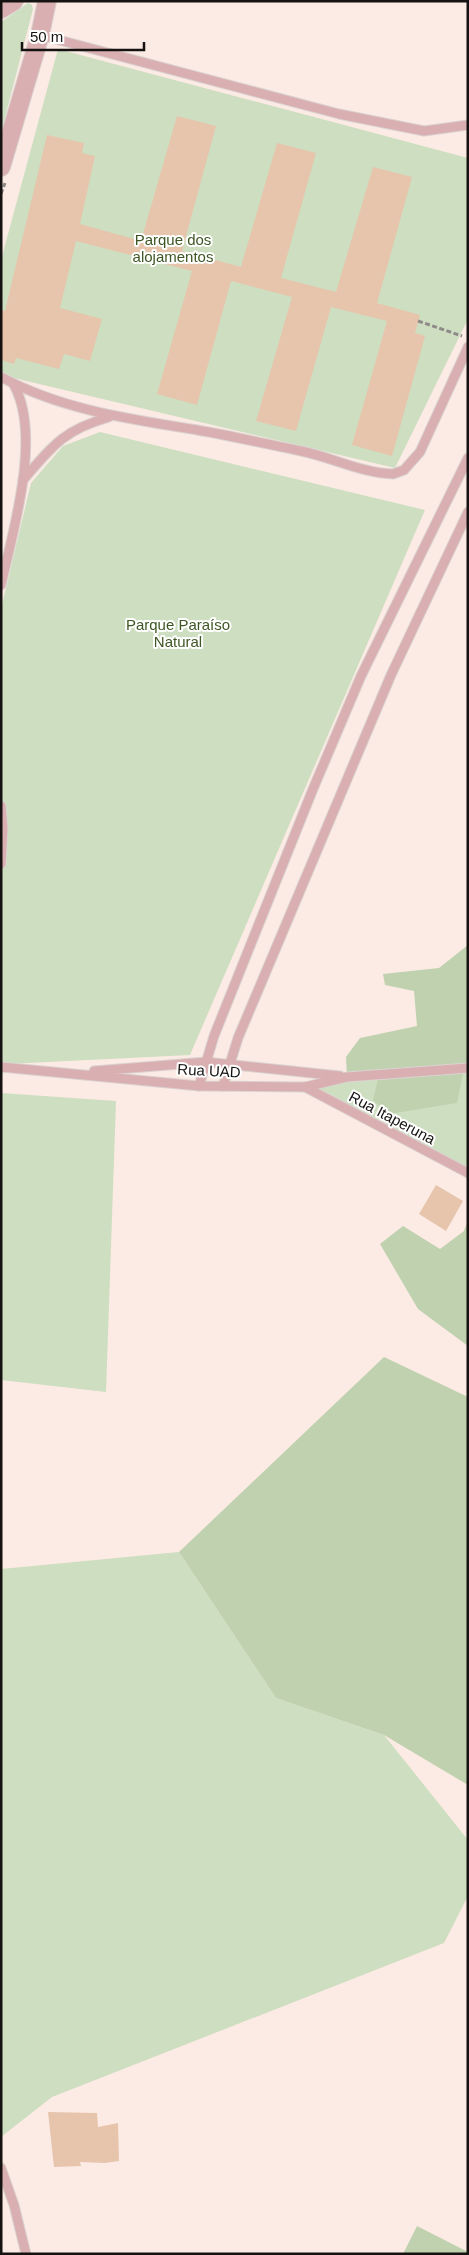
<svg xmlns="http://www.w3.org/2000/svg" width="469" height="2255" font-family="Helvetica,sans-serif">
<rect width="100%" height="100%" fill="#fff8f5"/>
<!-- built -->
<rect fill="#fcebe4" x="1" y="1" width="467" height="2253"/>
<!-- green -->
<g fill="#cedec0">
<polygon points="28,3 32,5 33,9 1,133 1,22"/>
<polygon points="58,49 468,158 468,319 395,468 1,375 1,260"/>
<polygon points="100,432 425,510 190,1055 7,1064 1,1062 1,609 31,483 63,446"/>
<polygon points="468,1067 468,1173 305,1087 347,1077"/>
<polygon points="1,1093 116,1101 106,1392 1,1380"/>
<polygon points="179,1552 276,1698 384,1735 468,1840 468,1896 444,1943 52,2097 1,2137 1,1569"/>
</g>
<!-- forest -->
<g fill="#bfd1ae">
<polygon points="468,945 468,1068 464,1068 457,1103 389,1114 373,1100 379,1075 347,1077 346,1057 360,1038 417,1026 414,991 385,985 383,974 439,968"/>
<polygon points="468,1220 468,1346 418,1309 380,1244 403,1226 440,1249 464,1231"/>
<polygon points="384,1357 468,1397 468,1785 384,1735 276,1698 179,1552"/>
<polygon points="417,2226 468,2252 468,2254 403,2254"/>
</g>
<!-- building -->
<g fill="#e6c5ac">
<polygon points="177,116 216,126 182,251 241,267 277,143 316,153 281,278 336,292 373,167 412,177 377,303 420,315 415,333 425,336 392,456 352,445 387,321 331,307 296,431 256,421 292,297 231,281 197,405 157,394 192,271 76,241 60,308 102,319 90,361 64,354 59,369 16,358 14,364 1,360 1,310 5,311 47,135 84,143 82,153 95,156 80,224 141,241"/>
<polygon points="436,1185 463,1201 446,1231 419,1214"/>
<polygon points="48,2112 97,2113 98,2127 118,2123 119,2161 105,2163 80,2162 81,2166 54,2167"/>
</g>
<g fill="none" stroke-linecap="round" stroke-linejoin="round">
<!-- service casing -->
<g stroke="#dad3d1" stroke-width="11">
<g id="service">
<polyline points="40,35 339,114 424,131 468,125"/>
<path d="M1 377C62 410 130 419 197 430 232 436 267 444 301 451 331 457 362 473 393 474L404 470 420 452 468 347"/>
<path d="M23 480C53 445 64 430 109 417"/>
<path d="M1 585C13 531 42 436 14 385"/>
<polyline points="1,806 3,829 1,864"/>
<polyline points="1,1067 199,1086 305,1087 347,1077 468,1068"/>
<polyline points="94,1071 206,1062 340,1076"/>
<polyline points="199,1086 214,1036 313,789 361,676 468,458"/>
<polyline points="223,1086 238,1038 391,675 468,512"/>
<polyline points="305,1087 468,1173"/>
<polyline points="1,2168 14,2205 26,2254"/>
</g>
</g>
<!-- minor casing -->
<g stroke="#dad3d1" stroke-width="20">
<g id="minor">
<polyline points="1,9 14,1"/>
<polyline points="1,167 40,35 47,1"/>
</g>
</g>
<!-- path -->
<g stroke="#8f8a88" stroke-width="3" stroke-dasharray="5 2.5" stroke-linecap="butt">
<polyline points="1,194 5,183"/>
<polyline points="418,321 462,336"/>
</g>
<!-- service -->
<use href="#service" stroke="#daafb1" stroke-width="9"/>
<!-- minor -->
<use href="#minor" stroke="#daafb1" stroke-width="18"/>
</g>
<g text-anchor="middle" stroke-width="4" stroke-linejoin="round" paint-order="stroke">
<!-- park labels -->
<g font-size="15" fill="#3e5623" stroke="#fff">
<text x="173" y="245">Parque dos<tspan x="173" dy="17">alojamentos</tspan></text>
<text x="178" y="630">Parque Paraíso<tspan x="178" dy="17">Natural</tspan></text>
</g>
<!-- street labels -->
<g font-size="15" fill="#151211" stroke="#fff">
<text transform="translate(209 1071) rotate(3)" y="5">Rua UAD</text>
<text transform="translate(392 1118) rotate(28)" y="5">Rua Itaperuna</text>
</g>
</g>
<!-- border -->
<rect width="469" height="2255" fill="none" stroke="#151211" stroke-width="5"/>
<!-- scale -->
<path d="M22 42v8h122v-8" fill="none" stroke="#151211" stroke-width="2.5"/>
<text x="30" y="42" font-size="15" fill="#151211" stroke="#ffffff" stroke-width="4" paint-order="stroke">50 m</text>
</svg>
